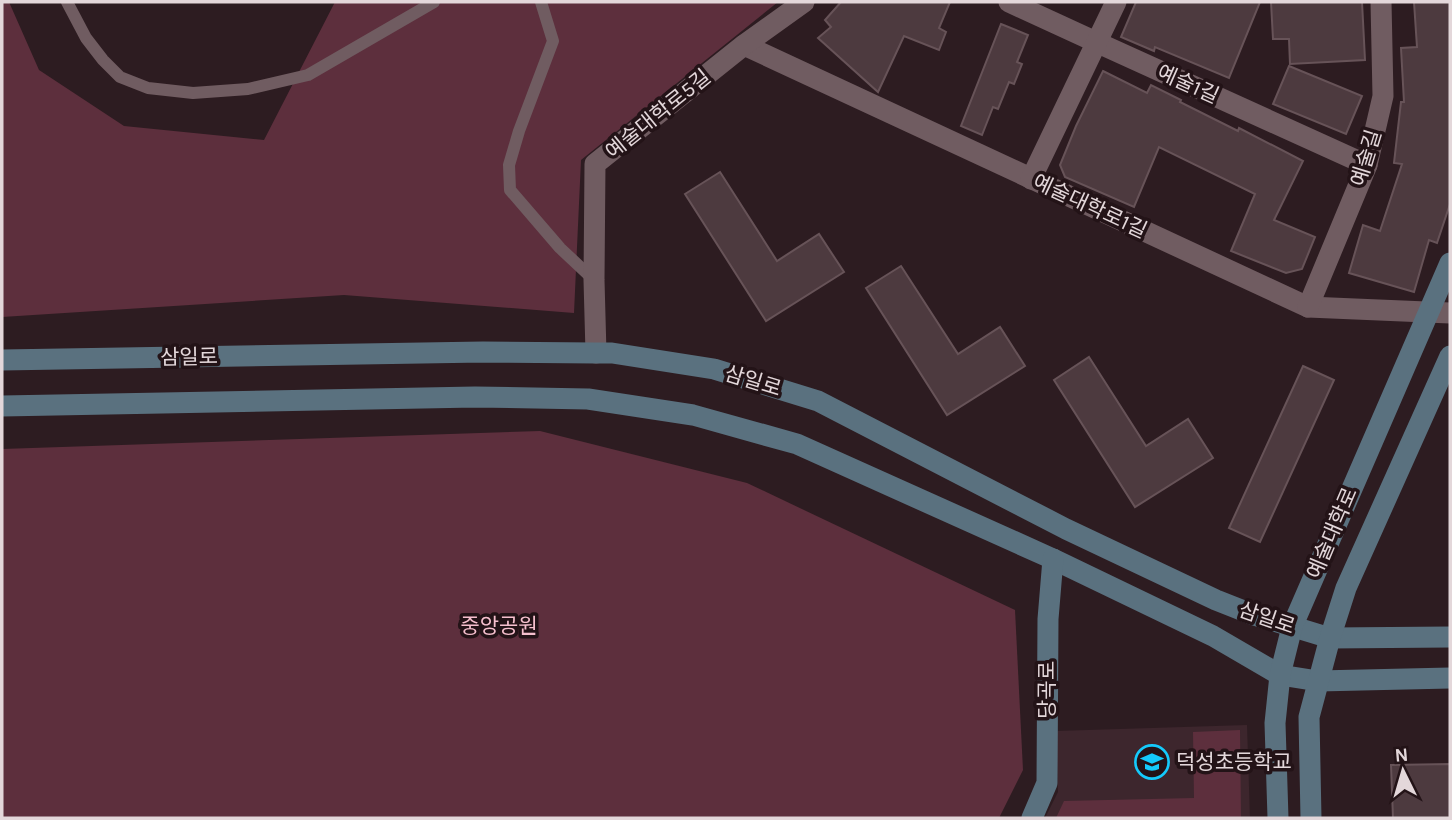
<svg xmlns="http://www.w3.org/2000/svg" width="1452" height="820" font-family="Karla,'Noto Sans KR',sans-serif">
<rect width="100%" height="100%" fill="#2d1c21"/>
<!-- built -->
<polygon fill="#3d262d" points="1247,725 1250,818 1045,818 1058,792 1056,731"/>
<!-- green -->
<g fill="#5d2f3d">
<polygon points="2,2 9,2 39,70 124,126 264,140 335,2 778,2 581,160 574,313 344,295 2,317"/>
<polygon points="540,431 747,483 1015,610 1023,770 999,818 2,818 2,449"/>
<polygon points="1240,730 1241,818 1056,818 1064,801 1194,798 1193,732"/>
</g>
<!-- building -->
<g fill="#4d3a3f" stroke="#675358" stroke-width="2">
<polygon points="841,2 950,2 939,28 946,32 939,50 904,36 878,92 818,38 831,27 825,20"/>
<polygon points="1136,2 1260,2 1229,78 1155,47 1154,51 1121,37"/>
<polygon points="1271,2 1362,2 1365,60 1290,64 1289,39 1273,39"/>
<polygon points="1414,2 1450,2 1450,204 1437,243 1429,240 1414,292 1349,273 1363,225 1380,231 1402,164 1394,163 1401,102 1404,102 1401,48 1417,47"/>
<polygon points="1001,24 1028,35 1017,62 1022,64 1014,84 1009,82 998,109 993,107 982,135 961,126"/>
<polygon points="1289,66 1362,96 1346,134 1273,104"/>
<polygon points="1103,71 1147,93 1151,85 1181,100 1180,102 1238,131 1239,128 1303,161 1274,220 1315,237 1302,269 1286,273 1231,251 1255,194 1159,147 1134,207 1065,177 1060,165 1076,126"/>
<polygon points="720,172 777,261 819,234 844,272 766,321 685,194"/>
<polygon points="901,266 958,354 1000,327 1025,366 947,415 866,288"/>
<polygon points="1089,357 1146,446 1188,419 1213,458 1135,507 1054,380"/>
<polygon points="1303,366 1334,380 1260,542 1229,528"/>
<polygon points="1450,764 1450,818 1393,818 1391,765"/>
</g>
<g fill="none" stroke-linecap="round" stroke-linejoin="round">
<!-- lane -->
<g stroke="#705c61" stroke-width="12">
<polyline points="67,2 86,38 103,60 120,77 148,88 193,93 248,89 308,75 434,2"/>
<polyline points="541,2 553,41 519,131 509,165 510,190 560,248 594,280"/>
</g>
<!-- street -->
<g stroke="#705c61" stroke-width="21">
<polyline points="1009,2 1096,42 1367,165"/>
<polyline points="744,45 1308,307 1450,313"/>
<polyline points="1031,179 1116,2"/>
<polyline points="1308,307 1367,165 1383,96 1381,2"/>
<polyline points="596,353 594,280 595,164 744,45 804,2"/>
</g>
<!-- secondary -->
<g stroke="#5a717f" stroke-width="21">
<polyline points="2,360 483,352 596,353 612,353 714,369 818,401 1066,529 1216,600 1254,615 1330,638 1450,637"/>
<polyline points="2,406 475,397 588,399 693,415 797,444 1053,559 1213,636 1280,675 1318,681 1450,678"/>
<polyline points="1032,818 1047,783 1048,619 1053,559"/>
<polyline points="1278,818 1275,723 1280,675 1292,627 1450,263"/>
<polyline points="1311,818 1309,717 1330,638 1346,588 1450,356"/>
</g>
</g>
<!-- icons -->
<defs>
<g id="school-ring" transform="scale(1.75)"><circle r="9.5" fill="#231317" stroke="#14cafb" stroke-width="1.5"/><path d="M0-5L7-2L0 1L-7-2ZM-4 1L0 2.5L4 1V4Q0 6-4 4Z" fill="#14cafb"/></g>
</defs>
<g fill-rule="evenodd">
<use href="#school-ring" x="1152" y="762"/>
</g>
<g text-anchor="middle" stroke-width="7" stroke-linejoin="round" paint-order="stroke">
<!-- street labels -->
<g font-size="21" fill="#e3d7da" stroke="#231317">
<text transform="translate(1188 84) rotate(24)" y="7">예술1길</text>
<text transform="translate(658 114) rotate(-39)" y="7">예술대학로5길</text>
<text transform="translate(1366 158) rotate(-73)" y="7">예술길</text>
<text transform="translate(1090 206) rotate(25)" y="7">예술대학로1길</text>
<text transform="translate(189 357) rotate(-1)" y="7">삼일로</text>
<text transform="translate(753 381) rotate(17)" y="7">삼일로</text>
<text transform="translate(1332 533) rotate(-67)" y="7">예술대학로</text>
<text transform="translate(1267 618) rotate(19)" y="7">삼일로</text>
<text transform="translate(1047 690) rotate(-90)" y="7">당곡로</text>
</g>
<!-- park labels -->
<g font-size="21" fill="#f5bfcd" stroke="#231317">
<text x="499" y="633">중앙공원</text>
</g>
<!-- poi labels -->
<g font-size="21" fill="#e3d7da" stroke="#231317" text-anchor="start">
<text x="1176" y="769">덕성초등학교</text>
</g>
</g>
<!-- border -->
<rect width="1452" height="820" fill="none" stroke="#e3d7da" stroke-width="7"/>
<!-- north arrow -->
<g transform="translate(1403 771) rotate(355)" stroke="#231317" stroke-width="5" paint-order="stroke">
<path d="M0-5L12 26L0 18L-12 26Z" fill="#e3d7da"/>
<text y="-10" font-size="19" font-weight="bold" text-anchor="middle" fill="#e3d7da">N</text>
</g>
</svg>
